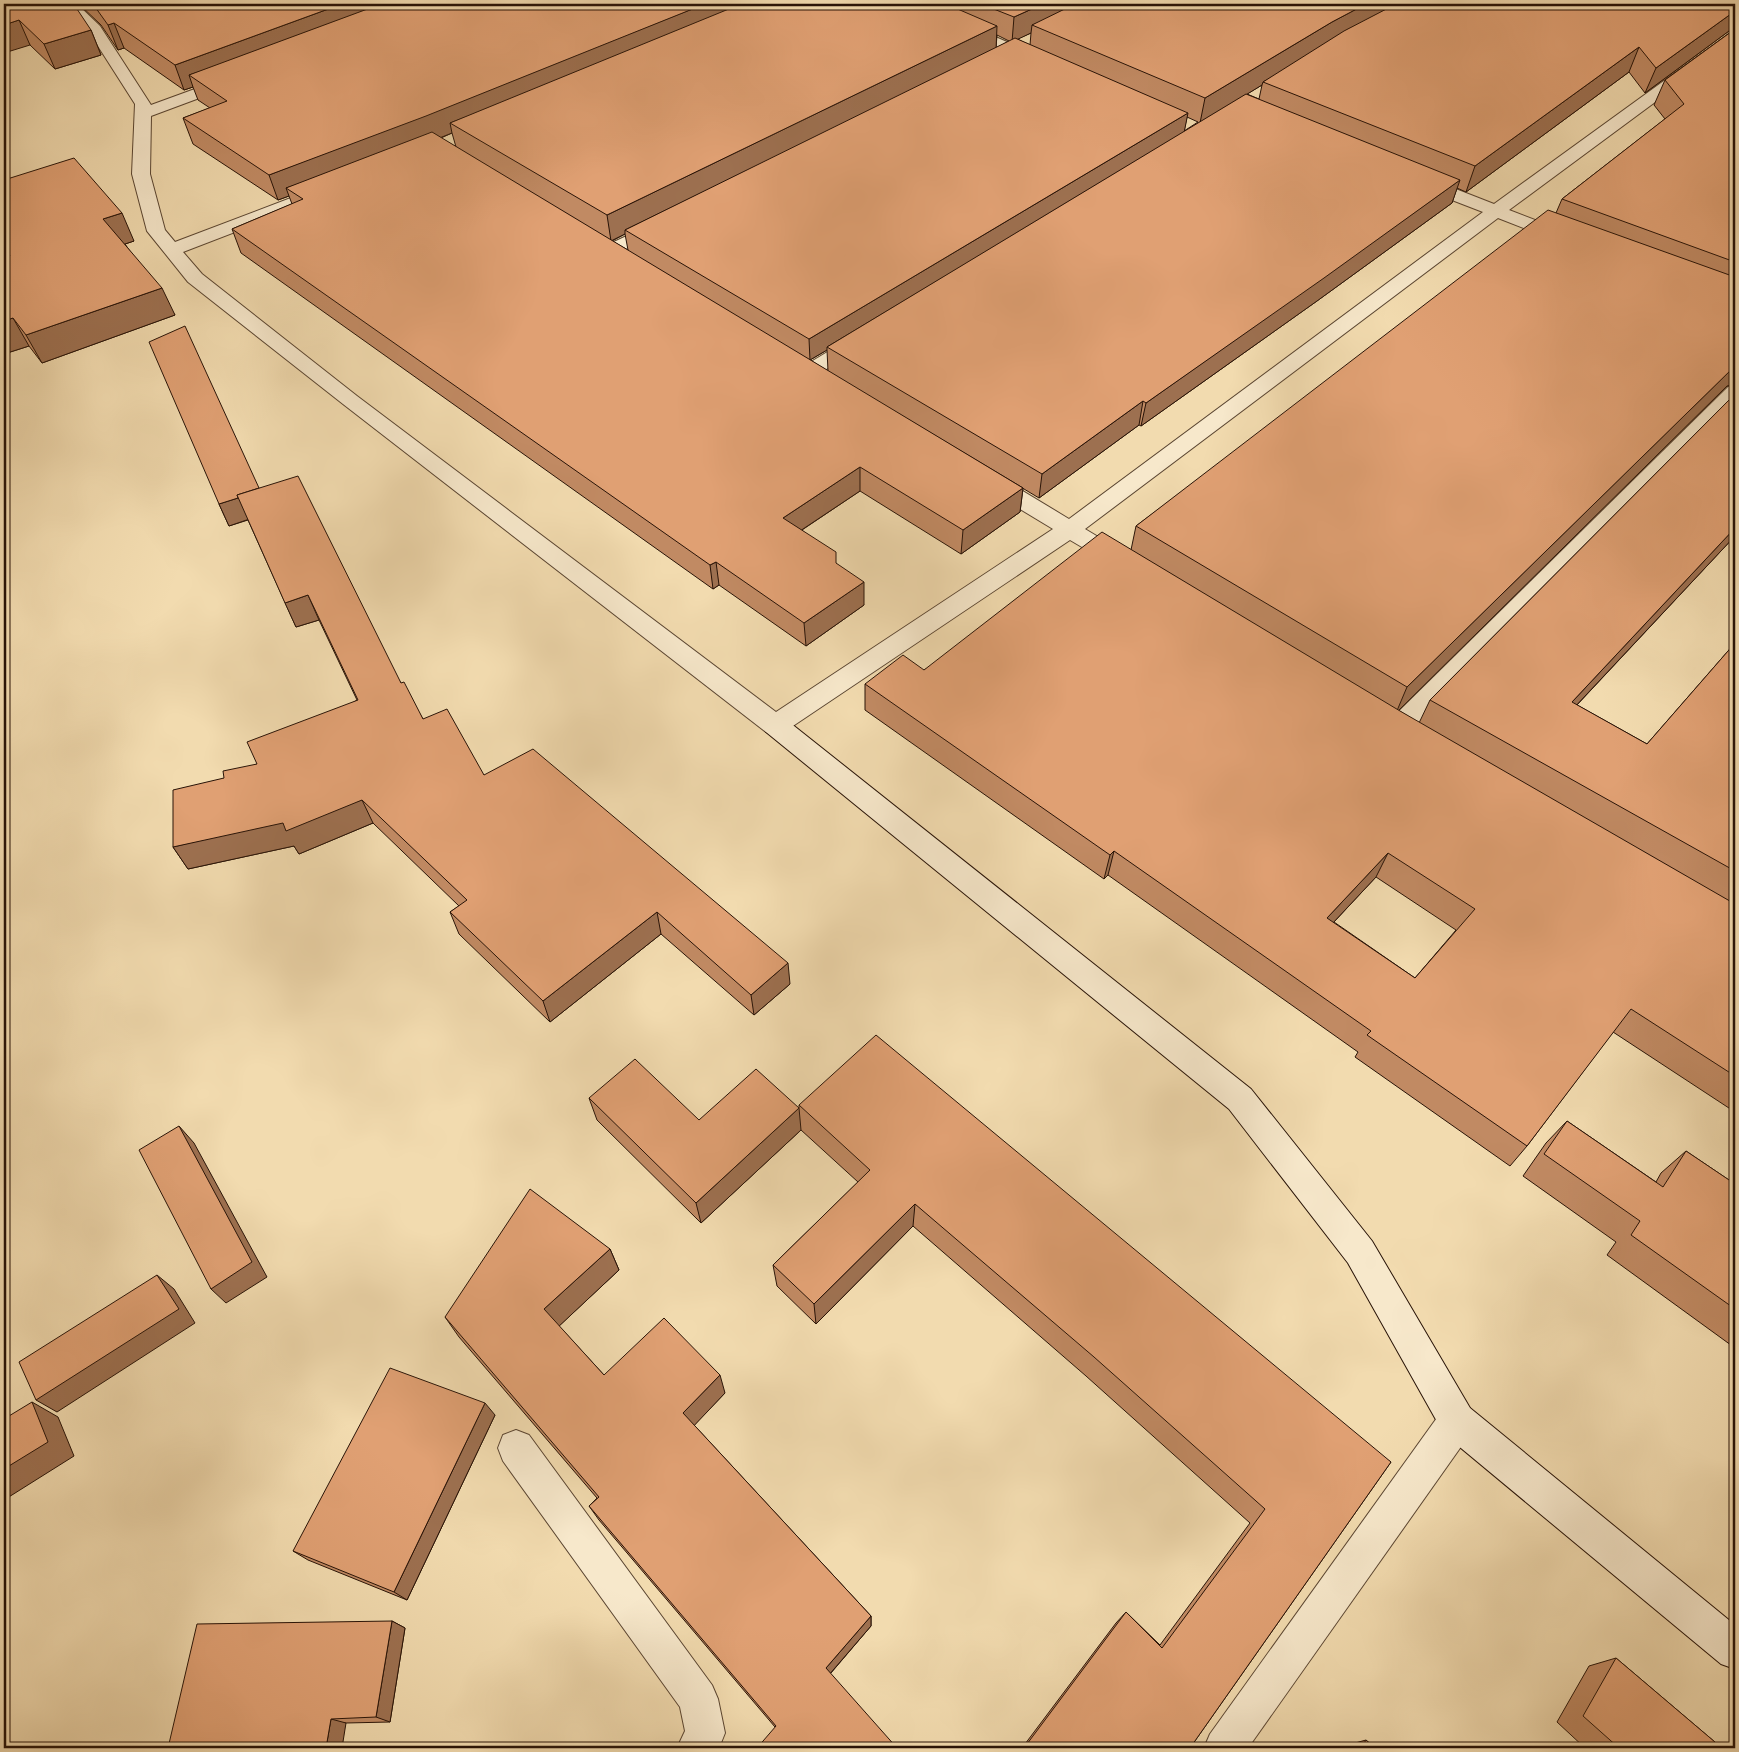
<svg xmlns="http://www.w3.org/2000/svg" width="1739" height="1752" font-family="'IM FELL English',serif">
<rect width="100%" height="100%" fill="#f2dbaf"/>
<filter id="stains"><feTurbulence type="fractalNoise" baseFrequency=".004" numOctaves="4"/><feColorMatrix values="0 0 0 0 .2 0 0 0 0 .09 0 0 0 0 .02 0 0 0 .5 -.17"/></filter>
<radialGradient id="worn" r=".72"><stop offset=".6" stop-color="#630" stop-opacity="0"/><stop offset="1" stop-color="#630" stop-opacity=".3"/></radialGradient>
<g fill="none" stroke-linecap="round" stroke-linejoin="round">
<!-- lane casing -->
<g stroke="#5a4531" stroke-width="2">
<g id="lane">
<polygon points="62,4 77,4 100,26 151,105 225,78 237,78 239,81 237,84 151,116 150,174 165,230 175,242 317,188 323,187 329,188 332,192 329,196 183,252 202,274 357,396 776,712 1053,529 982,486 979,481 982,476 990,474 998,476 1069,519 1483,212 1413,185 1410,181 1413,177 1419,176 1425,177 1494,204 1730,33 1735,31 1735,43 1509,210 1569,233 1572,237 1569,241 1563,242 1557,241 1498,218 1085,529 1130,556 1133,561 1130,566 1122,569 1114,566 1070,540 784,732 775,734 766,732 343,404 188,282 147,231 132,174 135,104 89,32"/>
<polygon points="900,4 919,4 1042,57 1044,60 1042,63 1030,63 902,7"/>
<polygon points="661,220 667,221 670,225 667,229 617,255 610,257 603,255 601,251 603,247"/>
<polygon points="859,335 866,337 869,341 866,345 815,376 808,378 801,376 798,372 801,368 852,337"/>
<polygon points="1735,385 1735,402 1407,735 1398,737 1389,735 1385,728 1389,721 1728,387"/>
<polygon points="1457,1403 1470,1408 1475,1421 1470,1434 1248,1748 1204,1748 1210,1734 1444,1408"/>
<polygon points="516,1430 529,1435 712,1685 718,1699 725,1733 719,1748 677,1748 685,1731 680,1707 503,1461 498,1448 503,1435"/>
</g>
</g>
<!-- secondary casing -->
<g stroke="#281307" stroke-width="2">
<polygon id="secondary" points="775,716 784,718 1251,1089 1372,1241 1470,1408 1735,1625 1735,1669 1721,1664 1444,1434 1348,1263 1229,1109 766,732 762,725 766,718"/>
</g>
<!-- lane -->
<use href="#lane" fill="#f7e8cb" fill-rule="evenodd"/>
<!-- secondary -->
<use href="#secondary" fill="#f7e8cb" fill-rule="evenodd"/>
</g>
<!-- wall -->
<g fill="#c18a63" stroke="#281307" fill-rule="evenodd">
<polygon points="4,4 91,30 101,55 55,69 30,45"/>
<path d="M79 4H1735V384L1727 386 1398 710 1419 723 1430 700 1735 394V536L1577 705 1647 744 1735 643V1112L1613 1032 1527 1146 1510 1166 1355 1057 1358 1052 1108 875 1104 879 865 710V684L924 670 1131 550 1136 526 1556 213 1562 199 1665 119 1654 105 1665 80 1734 30 1729 31 1645 93 1629 72 1466 192 1457 188 1452 203 1317 301 1141 426 1139 425 1039 498 894 411 1023 488 1020 512 961 554 860 491 802 530 836 563 864 605 806 646 719 585 713 589 241 253 232 229 292 204 289 196 278 200 193 144 183 118 210 108 198 100 193 87 184 90 124 48 118 50 101 25ZM1031 33 1030 45 1017 39ZM997 35 1009 41 996 48ZM1262 85 1259 99 1247 94ZM1187 117 1198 122 1184 131ZM452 133 456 147 441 138ZM625 234 628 250 612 241ZM827 350 828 371 810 360ZM1376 877 1456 930 1415 978 1334 922Z"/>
<polygon points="4,180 134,241 125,244 175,315 42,363 29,346 4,354 5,258 4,256"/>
<polygon points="259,488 401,683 423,719 484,775 790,984 754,1015 661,934 550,1022 459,934 450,912 459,906 373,823 299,854 294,846 188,869 173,847 224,778 257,764 357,700 319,620 296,627 248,520 229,526 219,504"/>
<polygon points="589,1098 699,1120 799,1108 799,1105 1391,1462 1190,1748 1022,1748 1116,1623 1126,1612 1160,1645 1250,1523 1086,1376 913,1226 816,1324 777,1286 773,1265 858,1182 801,1130 701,1223 597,1120"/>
<polygon points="1567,1121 1656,1182 1661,1173 1686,1151 1735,1184 1735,1348 1607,1255 1616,1242 1523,1176 1546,1143"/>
<polygon points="610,1249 619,1270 559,1326 604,1375 725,1393 694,1425 871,1616 871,1626 831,1673 775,1727 599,1520 589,1506 597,1498 459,1337 445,1317"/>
<polygon points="495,1415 407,1600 308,1560 293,1551"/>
<polygon points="392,1621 405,1628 390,1722 346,1723 168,1748"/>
<polygon points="1616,1658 1722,1748 1585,1748 1557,1722 1589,1666"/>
<polygon points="1366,1740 1375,1748 1346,1748 1348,1745"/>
</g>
<!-- shaded-wall -->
<g fill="#9d7050" stroke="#281307">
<polygon points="342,4 408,4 189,75 193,87 184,90 175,65"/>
<polygon points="705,4 767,4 450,123 452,133 432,141 286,188 289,196 278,200 269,175"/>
<polygon points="1043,4 1090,4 1032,25 1031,33 1012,42 1014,17"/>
<polygon points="1366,4 1405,4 1263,82 1262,85 1200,123 1205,98 1332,22"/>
<polygon points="1735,11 1735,30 1729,31 1645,93 1656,68"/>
<polygon points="19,20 30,45 4,53 4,25"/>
<polygon points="114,23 124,48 118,50 108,25"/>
<polygon points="997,26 996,50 625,230 625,234 611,241 607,215"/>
<polygon points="91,30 101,55 55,69 44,44"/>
<polygon points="1639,47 1629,72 1466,192 1475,166"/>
<polygon points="1188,113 1184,133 827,347 827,350 810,360 809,339"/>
<polygon points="1460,180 1452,203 1317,301 1141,426 1146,403"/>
<polygon points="122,213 134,241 116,247 103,219"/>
<polygon points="162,288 175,315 42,363 26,335"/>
<polygon points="13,318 29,346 4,354 4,321"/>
<polygon points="1735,366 1735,384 1727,386 1396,713 1407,687"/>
<polygon points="1143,401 1139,425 1039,498 1042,474"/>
<polygon points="860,467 860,491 785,541 783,518"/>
<polygon points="1023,488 1020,512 961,554 963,530"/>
<polygon points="260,491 270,512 229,526 219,504"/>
<polygon points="1735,528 1735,536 1556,727 1572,702"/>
<polygon points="716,562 719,585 713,589 710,565"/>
<polygon points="864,582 864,605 806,646 804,623"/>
<polygon points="308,595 319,620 296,627 285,603"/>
<polygon points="362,800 373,823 299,854 294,846 188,869 173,847"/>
<polygon points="1114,851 1108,875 1104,879 1110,855"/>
<polygon points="1388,853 1376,877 1316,941 1327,918"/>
<polygon points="657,912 661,934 550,1022 543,1001"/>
<polygon points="788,963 790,984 754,1015 751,995"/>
<polygon points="799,1108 801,1130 701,1223 696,1203"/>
<polygon points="179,1126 194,1143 267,1277 226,1303 211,1289"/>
<polygon points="915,1204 913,1226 816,1324 814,1304"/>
<polygon points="610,1249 619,1270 556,1329 544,1309"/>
<polygon points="157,1275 174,1289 195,1323 57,1412 36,1400"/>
<polygon points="720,1375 725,1393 690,1430 683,1413"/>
<polygon points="32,1402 58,1417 74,1456 4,1500 4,1469"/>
<polygon points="485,1403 495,1415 407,1600 394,1592"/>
<polygon points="871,1616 871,1626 828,1676 826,1668"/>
<polygon points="392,1621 405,1628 390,1722 376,1717"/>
<polygon points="331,1719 346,1723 342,1748 326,1748"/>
</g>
<!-- building -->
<g fill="#e0a073" stroke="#281307" fill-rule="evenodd">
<polygon points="4,4 72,4 77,9 91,30 44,44 19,20 4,25"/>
<polygon points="93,4 342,4 175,65 114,23 108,25"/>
<polygon points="381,4 705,4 426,116 269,175 183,118 227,101 189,75"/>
<polygon points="741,4 946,4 997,26 607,215 450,123"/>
<polygon points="981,4 1043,4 1014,17"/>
<polygon points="1075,4 1366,4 1332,22 1205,98 1032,25"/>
<polygon points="1396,4 1735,4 1735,11 1656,68 1639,47 1475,166 1263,82 1344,31"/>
<polygon points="1735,29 1735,262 1562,199 1684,104 1665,80"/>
<polygon points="1015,38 1188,113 809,339 625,230"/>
<polygon points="1246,94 1460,180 1324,278 1146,403 1143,401 1042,474 827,347"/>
<polygon points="432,132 1023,488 963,530 860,467 783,518 836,552 836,563 864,582 804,623 716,562 710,565 232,229 303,199 286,188"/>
<polygon points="74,158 122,213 103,219 162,288 26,335 13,318 4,321 4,258 10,256 4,247 4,180"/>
<polygon points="1548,210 1735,277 1735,366 1407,687 1136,526"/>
<polygon points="185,326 259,488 237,495 238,498 219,504 149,342"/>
<polygon points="1735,394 1735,528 1572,702 1647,744 1735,643 1735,871 1430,700"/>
<polygon points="298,476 401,683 404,682 423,719 447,709 484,775 533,749 788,963 751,995 657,912 543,1001 450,912 467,900 362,800 286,831 283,823 173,847 173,790 224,778 223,771 257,764 247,742 358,700 308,595 285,603 237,495"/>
<path d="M1102 532 1400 711 1735 904V1076L1631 1009 1527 1146 1367 1035 1371 1031 1114 851 1110 855 865 684 903 655 924 670ZM1388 853 1475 909 1415 978 1327 918Z"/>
<polygon points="876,1035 1391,1462 1190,1748 1024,1748 1126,1612 1162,1648 1265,1509 1094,1357 915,1204 814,1304 773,1265 870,1170 799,1105"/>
<polygon points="635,1059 699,1120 756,1069 799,1108 696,1203 589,1098"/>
<polygon points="1567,1121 1663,1187 1686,1151 1735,1184 1735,1309 1631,1235 1640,1221 1544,1154"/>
<polygon points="179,1126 252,1262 211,1289 139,1150"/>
<polygon points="530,1189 610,1249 544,1309 604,1375 664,1318 720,1375 683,1413 871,1616 826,1668 897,1748 757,1748 776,1726 589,1506 599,1497 445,1317"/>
<polygon points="157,1275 179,1309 36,1400 19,1362"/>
<polygon points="390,1368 485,1403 394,1592 293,1551"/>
<polygon points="32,1402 48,1442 4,1469 4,1419"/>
<polygon points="392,1621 376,1717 331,1719 326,1748 168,1748 197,1624"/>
<polygon points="1616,1658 1722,1748 1619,1748 1583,1716"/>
<polygon points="1366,1740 1375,1748 1361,1748"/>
</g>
<!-- margin -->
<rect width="1739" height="1752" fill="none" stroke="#f2dbaf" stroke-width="20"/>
<rect x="5" y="5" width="1729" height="1742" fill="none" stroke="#281307" stroke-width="2.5"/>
<rect x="10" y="10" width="1719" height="1732" fill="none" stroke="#281307"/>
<rect width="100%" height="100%" filter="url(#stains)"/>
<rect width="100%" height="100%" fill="url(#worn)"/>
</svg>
